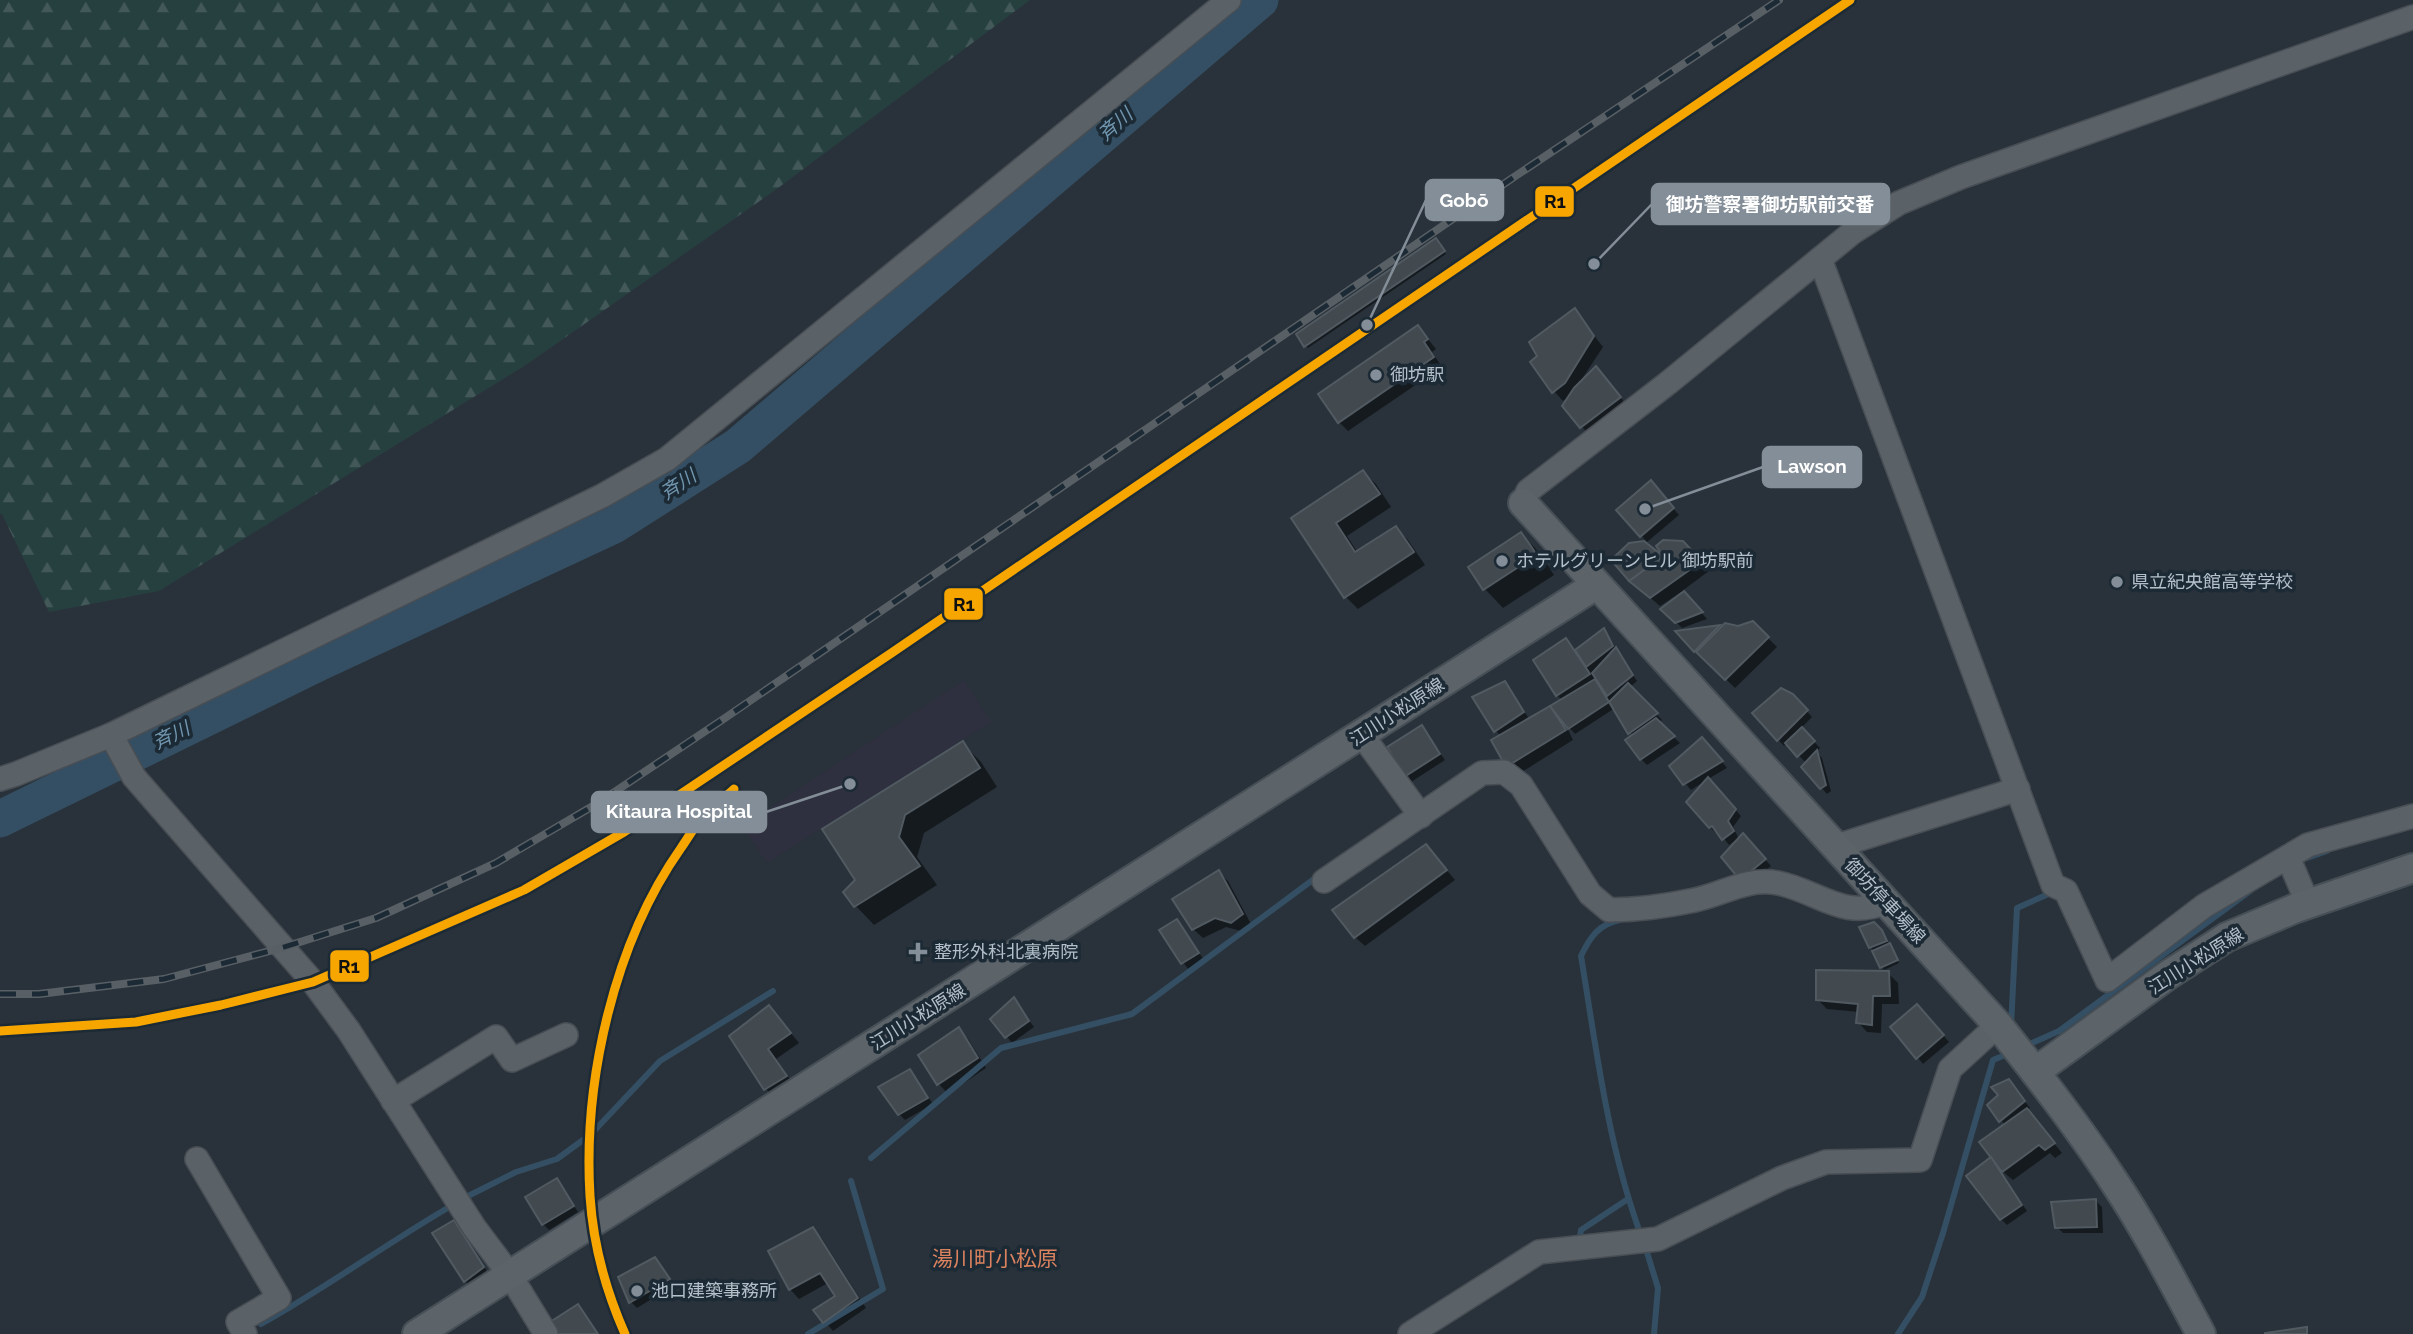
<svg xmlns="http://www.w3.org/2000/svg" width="2413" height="1334" font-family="Raleway,'Noto Sans JP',sans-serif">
<defs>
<pattern id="forest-firs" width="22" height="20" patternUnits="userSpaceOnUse" patternTransform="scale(1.75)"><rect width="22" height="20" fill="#263f3f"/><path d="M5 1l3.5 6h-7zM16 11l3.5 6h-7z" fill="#435959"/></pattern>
</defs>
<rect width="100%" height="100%" fill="#29323a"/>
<!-- medical -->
<polygon fill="#2f303f" points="964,680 991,722 767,863 742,826"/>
<!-- forest -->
<polygon fill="url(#forest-firs)" points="0,0 1030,0 774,191 526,365 159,591 49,612 2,514 0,514"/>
<!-- shadow -->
<g fill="#0007">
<polygon points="1438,243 1446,254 1308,348 1305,345"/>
<polygon points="1575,311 1603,347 1580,382 1602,374 1625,403 1587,432 1582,427 1572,394 1563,401 1554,391"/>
<polygon points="1418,327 1436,349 1432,352 1442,367 1348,431 1339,422"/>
<polygon points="1363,472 1376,484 1391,507 1347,536 1358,553 1396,528 1408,540 1425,565 1358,609 1346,597 1293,518"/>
<polygon points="1656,489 1679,515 1647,542 1619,510"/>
<polygon points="1521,534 1540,553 1554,575 1503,608 1485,589 1470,567"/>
<polygon points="1647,542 1645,544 1668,563 1692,552 1709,571 1682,591 1707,619 1682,628 1663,609 1683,594 1681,592 1660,606 1641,590 1630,545"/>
<polygon points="1753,623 1777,647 1735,688 1678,632 1719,627 1721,629 1738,628"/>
<polygon points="1604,630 1637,681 1630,687 1662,720 1658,723 1680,743 1647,765 1641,759 1633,736 1615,708 1575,734 1565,723 1573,740 1517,775 1508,766 1501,736 1496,731 1505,684 1530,720 1563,701 1557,695 1566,640 1576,651"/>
<polygon points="1792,695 1812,717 1801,728 1820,748 1816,752 1822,758 1831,791 1827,794 1803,767 1807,764 1787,743 1784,746 1754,714"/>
<polygon points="1421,727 1445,760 1411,782 1405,776"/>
<polygon points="962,743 981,762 997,787 924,833 917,857 937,885 874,925 856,906 858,880 824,829"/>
<polygon points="1708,745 1727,768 1708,779 1741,816 1733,827 1739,839 1743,835 1771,866 1747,885 1738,841 1736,840 1729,845 1718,831 1716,833 1710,827 1705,781 1691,790 1671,766"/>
<polygon points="1435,856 1455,880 1365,946 1355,937"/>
<polygon points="1219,872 1228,881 1251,924 1241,931 1226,927 1203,938 1193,929"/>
<polygon points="1177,921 1204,960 1188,969 1161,931"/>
<polygon points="1884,935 1899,963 1884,970 1871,947"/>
<polygon points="1888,973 1898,983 1899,1004 1882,1004 1881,1033 1867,1032 1858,1022 1859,1012 1827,1009 1817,999"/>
<polygon points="1014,1000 1034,1027 1012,1043 993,1019"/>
<polygon points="1923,1012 1949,1042 1923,1064 1893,1027"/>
<polygon points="778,1017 799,1043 776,1059 795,1086 775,1098 765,1088 731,1037"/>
<polygon points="958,1029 968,1039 986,1068 948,1094 939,1084 921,1055"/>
<polygon points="910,1071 933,1104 905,1120 899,1114"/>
<polygon points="2009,1081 2030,1108 2027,1110 2062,1153 2055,1158 2050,1153 2013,1180 1997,1167 2027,1211 2007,1225 2001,1219 1996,1165 2005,1125 1989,1105 2000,1095"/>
<polygon points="557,1180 578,1212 549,1230 543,1224"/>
<polygon points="2096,1201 2102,1207 2103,1233 2063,1233 2057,1227"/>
<polygon points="454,1222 489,1274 471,1287 465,1281"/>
<polygon points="813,1230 822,1239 866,1308 833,1331 824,1321 838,1297 828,1283 799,1299 790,1289"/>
<polygon points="660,1265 674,1285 637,1308 631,1302"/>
<polygon points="578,1306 599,1334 556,1334"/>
</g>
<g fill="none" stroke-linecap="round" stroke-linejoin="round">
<!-- stream -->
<g stroke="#344f63" stroke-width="6">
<polyline points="2304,859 2327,851"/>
<path d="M1620 920C1599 924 1590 937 1581 956 1596 1047 1607 1139 1638 1227"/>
<polyline points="2011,1026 2017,908 2053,892"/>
<polyline points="2023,1047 2059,1031 2250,891"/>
<polyline points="594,1131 660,1061 773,991"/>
<polyline points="871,1158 1001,1048 1132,1014 1318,876"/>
<polyline points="466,1197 516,1172 557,1159 583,1140"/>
<polyline points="1579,1242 1581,1230 1628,1199"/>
<polyline points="1646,1249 1658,1288 1654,1334"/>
<path d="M261 1324C324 1289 383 1246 446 1209"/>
<polyline points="808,1334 883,1289 851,1181"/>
<polyline points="1898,1334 1922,1297 1943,1233 1993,1060 2010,1053"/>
</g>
<!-- river -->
<polyline stroke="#344f63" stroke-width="37" points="0,819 318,663 614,525 738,446 1260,0"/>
</g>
<!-- building -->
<g fill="#42494f" stroke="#515a61" stroke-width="2">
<polygon points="1436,238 1445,251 1304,347 1296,334"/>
<polygon points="1575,308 1594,336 1565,383 1552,393 1530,362 1537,356 1529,342"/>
<polygon points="1418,325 1428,339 1424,342 1434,357 1338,423 1318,394"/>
<polygon points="1596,366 1621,397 1580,428 1562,406 1574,388"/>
<polygon points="1363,470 1380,494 1336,523 1355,552 1396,526 1414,552 1344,598 1291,518"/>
<polygon points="1651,480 1674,508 1640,537 1616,510"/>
<polygon points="1521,532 1537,555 1483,590 1468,567"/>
<polygon points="1663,540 1683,541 1702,561 1650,598 1629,581 1663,556 1656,546"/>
<polygon points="1644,541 1663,556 1629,581 1611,560 1629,543"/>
<polygon points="1684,591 1703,612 1675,623 1660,609"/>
<polygon points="1753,621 1769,637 1725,680 1696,652 1725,623 1738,626"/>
<polygon points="1720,625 1694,652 1675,631"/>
<polygon points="1604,628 1613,646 1586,667 1575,650"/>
<polygon points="1566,638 1590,674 1556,696 1533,660"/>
<polygon points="1616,647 1633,675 1607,696 1592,673"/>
<polygon points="1595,679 1609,702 1568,729 1550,706"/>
<polygon points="1505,681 1524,712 1494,732 1472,697"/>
<polygon points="1628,683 1658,713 1628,734 1609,702"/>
<polygon points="1781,688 1793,694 1808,710 1777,741 1752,713"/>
<polygon points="1550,706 1566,730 1506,767 1491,740"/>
<polygon points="1656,718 1675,736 1640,760 1625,740"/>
<polygon points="1422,725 1440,754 1404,777 1387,747"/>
<polygon points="1802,727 1815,741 1797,757 1785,743"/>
<polygon points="1702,737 1723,761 1683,785 1669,766"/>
<polygon points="963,741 980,768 905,815 899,837 920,866 854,907 843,892 855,880 822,829"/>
<polygon points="1817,750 1826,785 1820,789 1801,767"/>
<polygon points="1708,777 1736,809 1728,821 1734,831 1722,840 1712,826 1709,828 1686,802"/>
<polygon points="1743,833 1766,859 1740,880 1721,857"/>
<polygon points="1426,844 1447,870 1354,938 1332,910"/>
<polygon points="1219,870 1243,914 1231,923 1215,918 1192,930 1172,899"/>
<polygon points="1177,919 1199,953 1181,964 1159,930"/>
<polygon points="1874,922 1882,930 1887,941 1869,948 1859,927"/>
<polygon points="1890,943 1898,960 1880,968 1872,951"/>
<polygon points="1816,970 1889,971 1890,996 1873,996 1872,1025 1856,1023 1858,1004 1816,1000"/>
<polygon points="1014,997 1029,1021 1005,1038 990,1019"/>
<polygon points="1917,1004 1944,1035 1916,1059 1890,1027"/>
<polygon points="769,1005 791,1033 768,1049 787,1076 764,1090 729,1036"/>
<polygon points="959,1027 978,1058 937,1085 918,1055"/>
<polygon points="910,1069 928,1098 898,1115 878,1087"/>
<polygon points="2009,1079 2025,1101 1999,1122 1987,1105 1998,1095 1991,1087"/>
<polygon points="2027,1108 2055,1143 2045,1150 2039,1145 2002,1172 1979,1142"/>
<polygon points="1991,1157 2022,1205 2000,1220 1966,1176"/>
<polygon points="557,1178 574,1206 542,1225 525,1197"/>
<polygon points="2096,1199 2097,1227 2055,1228 2051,1202"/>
<polygon points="454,1220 484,1267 464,1282 432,1233"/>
<polygon points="813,1227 858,1298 823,1323 813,1310 835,1296 820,1273 789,1290 768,1251"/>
<polygon points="655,1257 670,1279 629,1303 618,1277"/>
<polygon points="578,1304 598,1334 554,1334 547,1324"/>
<polygon points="2307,1327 2307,1334 2265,1334 2265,1333"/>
</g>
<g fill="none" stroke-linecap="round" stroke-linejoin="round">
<!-- minor casing -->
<g stroke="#484e54" stroke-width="26">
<g id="minor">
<polyline points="1820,259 2053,885 2066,891 2107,980 2204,906 2308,845 2413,816"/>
<polyline points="1523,503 1528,491 1668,383 1853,232 1899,203 1961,177 2413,17"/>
<polyline points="111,735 134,777 313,982 349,1031 474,1227 510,1275 546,1334"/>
<polyline points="1362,735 1421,816"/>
<polyline points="0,779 16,774 111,735 602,496 667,459 1229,0"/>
<polyline points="1834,847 2018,789"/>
<polyline points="2288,857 2308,904"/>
<path d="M1324 881 1482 773 1504 772 1521 785 1590 894 1609 910C1638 910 1666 906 1695 900 1723 894 1748 877 1778 883 1818 891 1844 921 1886 902"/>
<polyline points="393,1101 496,1037 512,1060 566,1035"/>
<polyline points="197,1159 279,1298 238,1322 245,1334"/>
<polyline points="1410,1334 1539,1252 1658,1239 1782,1178 1826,1162 1920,1160 1950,1069 1998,1025"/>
</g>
</g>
<!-- major casing -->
<g stroke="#474f56" stroke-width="32">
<g id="major">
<path d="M1523 503 1998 1025C2038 1075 2078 1126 2113 1180 2146 1229 2173 1282 2201 1334"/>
<polyline points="2035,1072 2168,975 2227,937 2296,908 2413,868"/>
<polyline points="417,1334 1596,585"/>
</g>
</g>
<!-- minor -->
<use href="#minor" stroke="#5a6167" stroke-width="23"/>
<!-- major -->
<use href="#major" stroke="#5c6369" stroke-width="28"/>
<!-- rail casing -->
<g stroke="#585f65" stroke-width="8">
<g id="rail">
<polyline points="0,994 39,994 164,979 281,948 376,918 496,863 598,803 725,718 1514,177 1779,0"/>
<polyline points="0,1031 136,1022 221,1005 313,982 524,890 624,832 890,654 1850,0"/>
</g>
</g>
<!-- rail -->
<use href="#rail" stroke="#1c2a35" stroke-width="5" stroke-dasharray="16" stroke-linecap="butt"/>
<!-- rail-1 casing -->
<g stroke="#1c2a35" stroke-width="14">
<g id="rail-1">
<polyline points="0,1031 136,1022 221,1005 313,982 524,890 624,832 890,654 1850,0"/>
<path d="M625 1334C606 1291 593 1243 590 1196 583 1081 614 943 681 848 688 838 694 827 702 818 712 808 723 799 734 789"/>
</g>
</g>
<!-- rail-1 -->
<use href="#rail-1" stroke="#f7a600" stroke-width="9"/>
</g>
<!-- markers -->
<g fill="#838e98" stroke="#1c2a35" stroke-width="2.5">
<circle cx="1376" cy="375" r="7"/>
<circle cx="1502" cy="561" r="7"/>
<circle cx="2117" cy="582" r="7"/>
<path d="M914.5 941.5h7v7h7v7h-7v7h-7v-7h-7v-7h7z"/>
<circle cx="637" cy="1291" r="7"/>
</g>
<g text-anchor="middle" stroke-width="7" stroke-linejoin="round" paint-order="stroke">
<!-- poi labels -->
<g font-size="18" fill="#b3c0ca" stroke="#1c2a35" text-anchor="start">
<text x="1390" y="381">御坊駅</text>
<text x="1516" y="567">ホテルグリーンヒル 御坊駅前</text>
<text x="2131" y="588">県立紀央館高等学校</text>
<text x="934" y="958">整形外科北裏病院</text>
<text x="651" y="1297">池口建築事務所</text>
</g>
<!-- street labels -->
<g font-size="18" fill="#b3c0ca" stroke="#1c2a35">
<text transform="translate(1397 712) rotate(-33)" y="6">江川小松原線</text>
<text transform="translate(1885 901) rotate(47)" y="6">御坊停車場線</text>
<text transform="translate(2196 961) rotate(-32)" y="6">江川小松原線</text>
<text transform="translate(918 1017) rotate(-32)" y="6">江川小松原線</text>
</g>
<!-- water labels -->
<g font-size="19" font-style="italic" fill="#7196af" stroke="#1c2a35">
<text transform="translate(1115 124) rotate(-41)" y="7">斉川</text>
<text transform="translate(678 484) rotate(-33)" y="7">斉川</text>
<text transform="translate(171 735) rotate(-26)" y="7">斉川</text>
</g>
<!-- quarter labels -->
<g font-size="21" fill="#db825e" stroke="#1c2a35">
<text x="995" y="1266">湯川町小松原</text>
</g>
</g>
<!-- callouts -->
<path fill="none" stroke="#838e98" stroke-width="2.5" d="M1367 325L1426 200M1594 264L1652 204M1645 509L1763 467M850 784L766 812"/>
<g fill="#838e98" stroke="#1c2a35" stroke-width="2.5">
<circle cx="1367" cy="325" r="7"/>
<circle cx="1594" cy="264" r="7"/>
<circle cx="1645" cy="509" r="7"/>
<circle cx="850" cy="784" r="7"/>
</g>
<g fill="#838e98" stroke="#838e98" stroke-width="2.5">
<rect x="1426" y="180" width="77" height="40" rx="7"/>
<rect x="1652" y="184" width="237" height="40" rx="7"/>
<rect x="1763" y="447" width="98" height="40" rx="7"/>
<rect x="592" y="792" width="174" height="40" rx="7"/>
</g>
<g font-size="19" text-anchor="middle" font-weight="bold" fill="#fff">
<text x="1464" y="207">Gobō</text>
<text x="1770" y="211">御坊警察署御坊駅前交番</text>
<text x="1812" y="473">Lawson</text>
<text x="679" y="818">Kitaura Hospital</text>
</g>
<g stroke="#1c2a35" stroke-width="2.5">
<rect x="1534" y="185" width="41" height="33" rx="7" fill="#f7a600"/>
<rect x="943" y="587" width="41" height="34" rx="7" fill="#f7a600"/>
<rect x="329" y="949" width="41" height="34" rx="7" fill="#f7a600"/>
</g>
<g font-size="19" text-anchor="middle" font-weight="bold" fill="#111">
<text x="1555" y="208">R1</text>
<text x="964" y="611">R1</text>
<text x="349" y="973">R1</text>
</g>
</svg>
